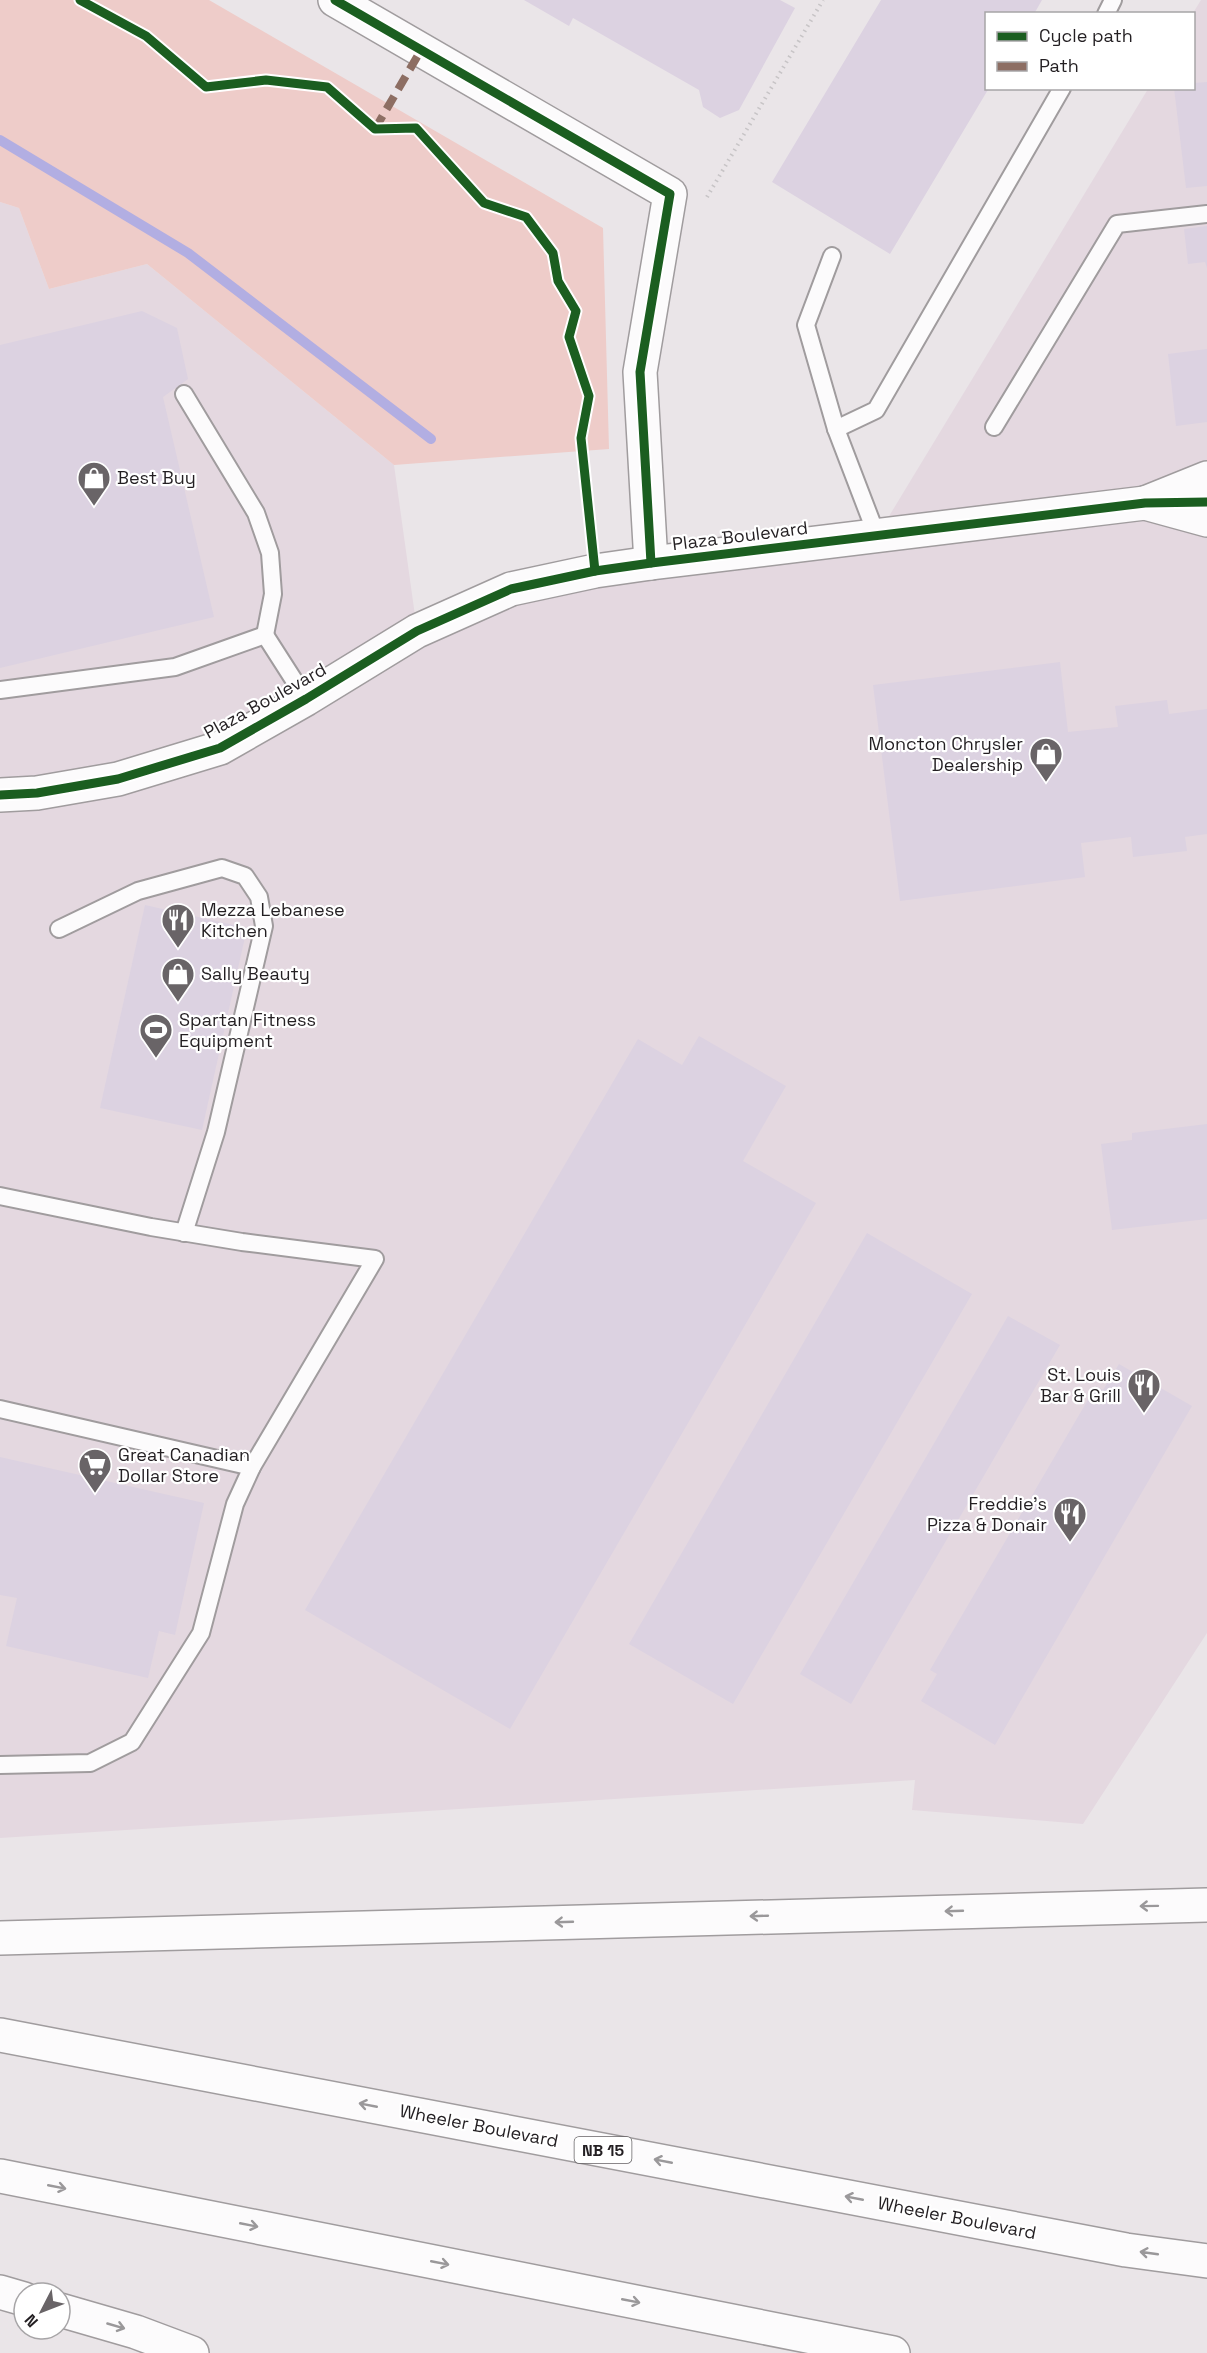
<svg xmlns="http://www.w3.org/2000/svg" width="1207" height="2353" font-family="'Space Grotesk',sans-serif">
<rect width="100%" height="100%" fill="#eae5e8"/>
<!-- built -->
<polygon fill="#e4d8e0" points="1201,0 1207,0 1207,1633 1083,1824 912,1810 915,1780 0,1838 0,202 19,208 49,289 147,264 394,465 417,630 511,589 877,536 1148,89 1194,88 1193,13"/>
<!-- green -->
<polygon fill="#eeccc9" points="0,0 209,0 603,228 609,449 394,465 147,264 49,289 19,208 0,202"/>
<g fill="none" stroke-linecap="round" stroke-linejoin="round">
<!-- stream -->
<polyline stroke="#b2aee2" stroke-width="10" points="0,140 188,253 431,439"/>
</g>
<!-- building -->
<g fill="#dcd2e1">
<polygon points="524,0 780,0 795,8 739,110 720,118 703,107 699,90 573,18 569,26"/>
<polygon points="881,0 1042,0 1034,14 986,14 986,88 989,88 890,254 772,182"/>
<polygon points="1207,82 1207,186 1186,188 1174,88 1194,88 1194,83"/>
<polygon points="1207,226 1207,268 1205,262 1188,264 1184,229"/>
<polygon points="142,311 177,328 188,379 163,397 214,617 0,668 0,345"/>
<polygon points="1207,349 1207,422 1176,426 1168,354"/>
<polygon points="1060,662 1068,732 1118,727 1115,706 1167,700 1169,714 1207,709 1207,834 1185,837 1187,851 1133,857 1131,837 1081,843 1085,877 900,901 873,685"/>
<polygon points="145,905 247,928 202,1130 100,1108"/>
<polygon points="699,1036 786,1086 743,1161 816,1203 510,1729 305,1610 638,1039 682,1065"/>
<polygon points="1207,1124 1207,1219 1112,1230 1101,1144 1132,1140 1132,1133"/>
<polygon points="867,1233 972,1294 733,1704 629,1644"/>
<polygon points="1008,1316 1060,1345 851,1704 800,1674"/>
<polygon points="1119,1364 1192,1406 995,1745 921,1701 937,1674 930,1670 1096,1386 1103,1390"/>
<polygon points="0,1457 204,1503 175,1635 159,1631 148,1678 6,1646 17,1598 0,1595"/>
</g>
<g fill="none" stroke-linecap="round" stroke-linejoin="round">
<!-- lane casing -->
<g stroke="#a09c9e" stroke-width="20">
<g id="lane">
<polyline points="1106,14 1113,0"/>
<polyline points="832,256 806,325 836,429 877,536"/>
<polyline points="184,394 256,513 270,553 273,594 265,635"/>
<polyline points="994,427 1117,224 1207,214"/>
<polyline points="836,429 876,410 1062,88"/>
<polyline points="0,690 175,667 265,635 306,699"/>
<polyline points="59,929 138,891 222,868 245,876 259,897 264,926 216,1132 184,1233"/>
<polyline points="0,1196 151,1227 242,1242 375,1259 252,1467 235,1504 201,1633 132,1742 90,1763 0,1765"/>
<polyline points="0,1409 252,1467"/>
</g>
</g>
<!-- street casing -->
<g stroke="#a09c9e" stroke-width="36">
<polyline id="street" points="335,0 670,194 640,372 651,563"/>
</g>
<!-- secondary casing -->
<g stroke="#a09c9e" stroke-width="36">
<polyline id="secondary" points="0,795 37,793 118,779 220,748 306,699 417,631 511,589 595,571 651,563 1145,503 1207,502"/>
</g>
<!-- primary casing -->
<g stroke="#a09c9e" stroke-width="36">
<g id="primary">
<polyline points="1145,503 1207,478"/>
<polyline points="1145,503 1207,520"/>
</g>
</g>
<!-- highway casing -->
<g stroke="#a09c9e" stroke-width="36">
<g id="highway">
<polyline points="0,1938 1207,1905"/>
<polyline points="0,2035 1126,2250 1207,2261"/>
<polyline points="0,2176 893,2353"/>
<polyline points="0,2292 24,2299"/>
<polyline points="60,2310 136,2332 192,2353"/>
</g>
</g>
<!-- path -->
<polyline stroke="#c7c4c6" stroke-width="4" stroke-dasharray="1.5 4.5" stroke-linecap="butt" points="707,197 823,0"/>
<!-- lane -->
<use href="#lane" stroke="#fcfbfc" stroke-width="16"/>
<!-- street -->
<use href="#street" stroke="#fcfbfc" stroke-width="33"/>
<!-- secondary -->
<use href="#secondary" stroke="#fcfbfc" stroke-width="33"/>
<!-- primary -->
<use href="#primary" stroke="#fcfbfc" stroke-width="33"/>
<!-- highway -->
<use href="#highway" stroke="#fcfbfc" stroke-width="33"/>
<!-- quiet -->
<polyline stroke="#8d6e63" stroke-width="8" stroke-dasharray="15 8" stroke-linecap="butt" points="375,129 421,50"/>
<!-- cycleway casing -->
<g stroke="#fff" stroke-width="13">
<g id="cycleway">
<polyline points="80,0 146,36 206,87 266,80 327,87 375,129 416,128 484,203 526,217 553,253 558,281 576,311 569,337 589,396 581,438 595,571"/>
<polyline points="335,0 670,194 640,372 651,563"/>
<polyline points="0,795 37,793 118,779 220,748 306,699 417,631 511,589 595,571 651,563 1145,503 1207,502"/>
</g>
</g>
<!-- cycleway -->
<use href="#cycleway" stroke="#1b5e20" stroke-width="9"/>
</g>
<!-- one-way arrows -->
<defs><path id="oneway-shaft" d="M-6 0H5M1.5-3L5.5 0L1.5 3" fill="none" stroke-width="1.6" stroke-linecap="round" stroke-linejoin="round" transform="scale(1.5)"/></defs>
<g stroke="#9a989a">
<use href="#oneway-shaft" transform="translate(1149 1906) rotate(179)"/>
<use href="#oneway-shaft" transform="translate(954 1911) rotate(178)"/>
<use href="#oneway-shaft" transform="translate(759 1916) rotate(178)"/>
<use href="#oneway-shaft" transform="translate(564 1922) rotate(178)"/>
<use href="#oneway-shaft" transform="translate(368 2105) rotate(-169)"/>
<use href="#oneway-shaft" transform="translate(663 2161) rotate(-169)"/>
<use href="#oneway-shaft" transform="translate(57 2187) rotate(11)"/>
<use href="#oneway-shaft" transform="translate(854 2198) rotate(-169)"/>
<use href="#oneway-shaft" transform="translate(249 2225) rotate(11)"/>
<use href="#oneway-shaft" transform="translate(1149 2253) rotate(-172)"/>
<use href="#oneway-shaft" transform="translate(440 2263) rotate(11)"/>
<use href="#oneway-shaft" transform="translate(631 2301) rotate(11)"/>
<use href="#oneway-shaft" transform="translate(116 2326) rotate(16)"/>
</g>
<!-- icons -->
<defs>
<g id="shop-pin" transform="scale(1.725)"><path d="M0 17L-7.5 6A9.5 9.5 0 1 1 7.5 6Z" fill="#696467" stroke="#fff"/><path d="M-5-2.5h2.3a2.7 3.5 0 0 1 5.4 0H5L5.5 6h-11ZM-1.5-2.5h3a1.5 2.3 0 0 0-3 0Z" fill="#fff"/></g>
<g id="restaurant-pin" transform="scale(1.725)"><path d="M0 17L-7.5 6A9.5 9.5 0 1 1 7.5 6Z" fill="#696467" stroke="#fff"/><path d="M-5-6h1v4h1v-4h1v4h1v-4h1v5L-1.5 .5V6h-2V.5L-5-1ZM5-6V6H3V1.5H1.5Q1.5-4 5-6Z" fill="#fff"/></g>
<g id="stadium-pin" transform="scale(1.725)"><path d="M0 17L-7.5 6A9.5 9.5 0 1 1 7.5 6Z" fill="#696467" stroke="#fff"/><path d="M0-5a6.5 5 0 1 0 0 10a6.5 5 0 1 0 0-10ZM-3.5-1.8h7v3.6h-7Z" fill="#fff"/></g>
<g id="supermarket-pin" transform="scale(1.725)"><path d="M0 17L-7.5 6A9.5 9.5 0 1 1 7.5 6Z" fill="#696467" stroke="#fff"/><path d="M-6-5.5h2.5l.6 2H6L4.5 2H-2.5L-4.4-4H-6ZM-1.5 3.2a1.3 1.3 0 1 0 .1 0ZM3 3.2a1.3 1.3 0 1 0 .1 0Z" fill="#fff"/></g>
</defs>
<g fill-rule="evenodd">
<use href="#shop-pin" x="94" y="478"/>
<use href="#shop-pin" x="1046" y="754"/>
<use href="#restaurant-pin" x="178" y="920"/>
<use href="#shop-pin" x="178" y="974"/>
<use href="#stadium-pin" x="156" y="1030"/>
<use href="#restaurant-pin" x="1144" y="1385"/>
<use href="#supermarket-pin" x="95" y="1465"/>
<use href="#restaurant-pin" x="1070" y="1514"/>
</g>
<g text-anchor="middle" stroke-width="4.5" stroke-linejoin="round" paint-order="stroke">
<!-- shield labels -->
<rect fill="#fff" stroke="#656264" stroke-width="1.5" x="574.5" y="2137" width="57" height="26" rx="4.5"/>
<g font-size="16" font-weight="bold" fill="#231f22">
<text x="603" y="2156">NB 15</text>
</g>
<!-- poi labels -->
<g font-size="18" fill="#231f22" stroke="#fff" text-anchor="start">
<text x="117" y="484">Best Buy</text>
<text x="1023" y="750" text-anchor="end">Moncton Chrysler<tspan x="1023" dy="21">Dealership</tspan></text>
<text x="201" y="916">Mezza Lebanese<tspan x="201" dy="21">Kitchen</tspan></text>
<text x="201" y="980">Sally Beauty</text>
<text x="179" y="1026">Spartan Fitness<tspan x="179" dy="21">Equipment</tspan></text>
<text x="1121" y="1381" text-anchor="end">St. Louis<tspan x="1121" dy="21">Bar &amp; Grill</tspan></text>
<text x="118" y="1461">Great Canadian<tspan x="118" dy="21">Dollar Store</tspan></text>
<text x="1047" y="1510" text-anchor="end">Freddie's<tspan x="1047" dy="21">Pizza &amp; Donair</tspan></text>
</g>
<!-- street labels -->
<g font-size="18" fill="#231f22" stroke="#fff">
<text transform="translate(740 536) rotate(-7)" y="6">Plaza Boulevard</text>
<text transform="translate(265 701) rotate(-29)" y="6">Plaza Boulevard</text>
<text transform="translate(479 2126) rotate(11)" y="6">Wheeler Boulevard</text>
<text transform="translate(957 2218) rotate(11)" y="6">Wheeler Boulevard</text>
</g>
</g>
<!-- legend -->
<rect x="985" y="12" width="210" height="78" fill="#ffffff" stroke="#a7a5a7" stroke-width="1.5"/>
<rect x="997" y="32" width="30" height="9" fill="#1b5e20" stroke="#a7a5a7" stroke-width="1.5"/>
<text x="1039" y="42" font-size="18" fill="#231f22">Cycle path</text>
<rect x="997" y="62" width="30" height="9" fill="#8d6e63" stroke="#a7a5a7" stroke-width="1.5"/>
<text x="1039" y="72" font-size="18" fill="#231f22">Path</text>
<!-- north arrow -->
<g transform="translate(42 2311) rotate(228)"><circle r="28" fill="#ffffff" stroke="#a7a5a7" stroke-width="1.5"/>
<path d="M0-4.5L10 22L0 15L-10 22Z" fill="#696467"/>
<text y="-9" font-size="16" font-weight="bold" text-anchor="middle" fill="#231f22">N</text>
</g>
</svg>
